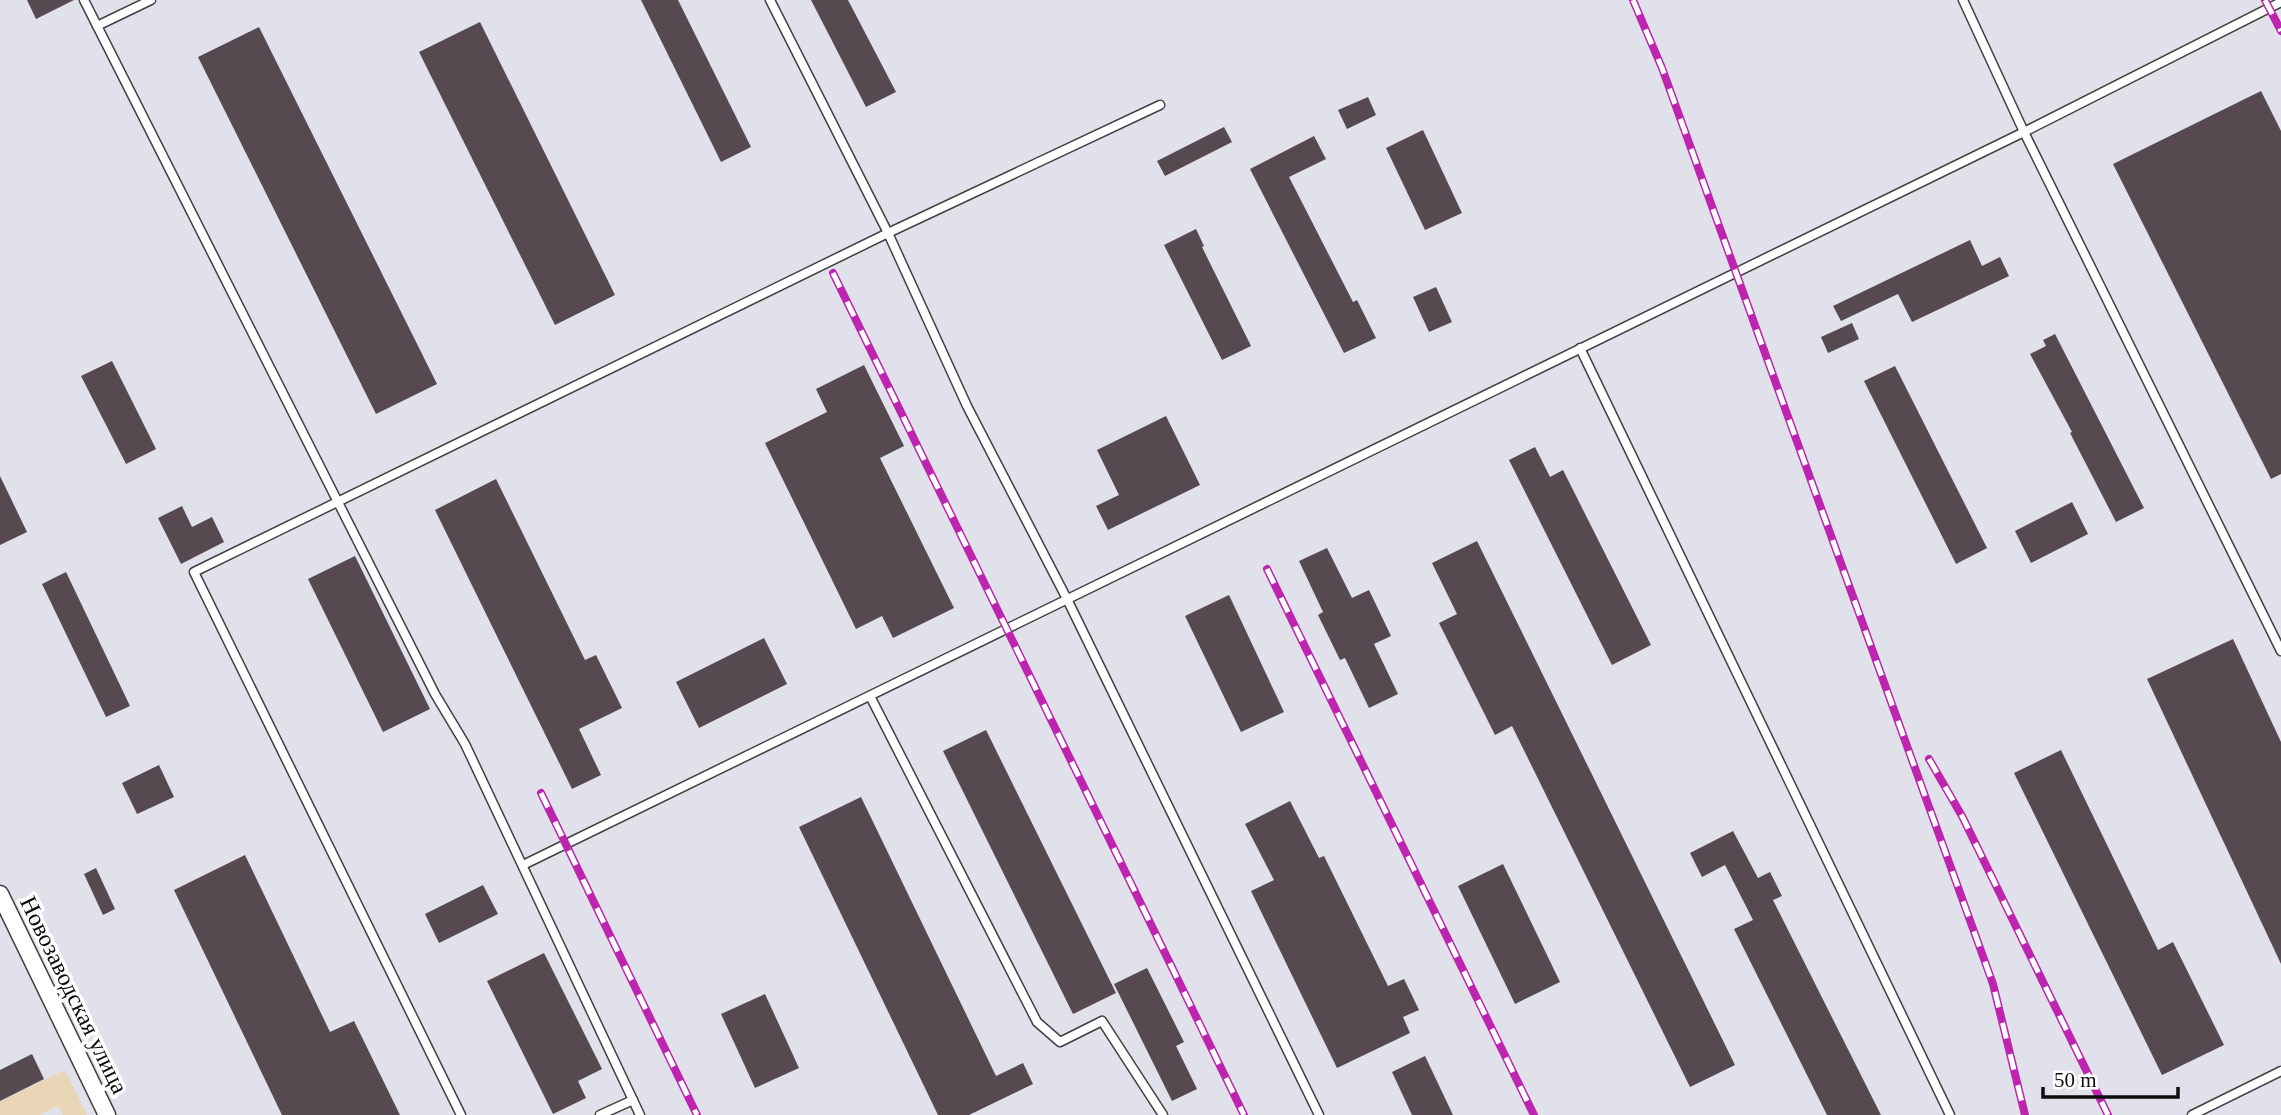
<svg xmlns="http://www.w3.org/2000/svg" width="2281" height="1115" font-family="'Times New Roman',serif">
<rect width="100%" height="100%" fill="#ffedee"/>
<!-- industrial -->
<rect fill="#e1e1ec" x="0" y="0" width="2281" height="1115"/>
<!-- green -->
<polygon fill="#e9d6b7" points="65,1070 87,1115 63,1115 58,1106 39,1115 0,1115 0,1101"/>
<!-- building -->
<g fill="#56494f">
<polygon points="27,0 74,0 36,19"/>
<polygon points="641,0 678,0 751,147 721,162"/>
<polygon points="811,0 848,0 896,92 866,107"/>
<polygon points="480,22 615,295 555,325 419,52"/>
<polygon points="259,27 437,384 376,414 198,57"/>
<polygon points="2261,91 2281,131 2281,474 2271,479 2113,164"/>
<polygon points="1368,97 1376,115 1347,129 1338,110"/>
<polygon points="1224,127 1232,142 1165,176 1157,161"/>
<polygon points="1423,130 1462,213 1425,230 1386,148"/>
<polygon points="1314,136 1326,159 1289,177 1353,302 1357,300 1376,338 1344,353 1250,169"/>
<polygon points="1196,229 1204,246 1202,247 1251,346 1222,360 1164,245"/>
<polygon points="1970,240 1982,266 2000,257 2009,276 1912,322 1898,294 1841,321 1833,306"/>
<polygon points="1436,287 1452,322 1429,332 1413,297"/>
<polygon points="1852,323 1859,339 1828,353 1821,337"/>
<polygon points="2055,334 2144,508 2116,522 2070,433 2072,432 2030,354 2046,346 2043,340"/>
<polygon points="112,361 156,449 126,464 81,376"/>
<polygon points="864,365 904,446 880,458 954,608 893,638 882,616 856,629 765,443 827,412 816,389"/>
<polygon points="1895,366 1987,548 1956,564 1864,381"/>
<polygon points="1166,416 1200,485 1108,530 1096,506 1119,495 1097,450"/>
<polygon points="1535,447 1550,477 1563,470 1651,645 1612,665 1509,460"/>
<polygon points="0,476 27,532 0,545"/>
<polygon points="496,479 585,660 596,655 622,708 579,729 601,775 572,789 435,510"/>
<polygon points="2072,502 2088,534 2031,563 2015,531"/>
<polygon points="182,506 192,527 212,517 224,542 181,564 158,518"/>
<polygon points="1477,541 1735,1065 1690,1087 1512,726 1495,735 1439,623 1457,614 1432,563"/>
<polygon points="1327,548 1352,598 1369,590 1391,636 1374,644 1398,694 1369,708 1345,658 1340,660 1318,615 1323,612 1299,561"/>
<polygon points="355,556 430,709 383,732 308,579"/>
<polygon points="66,572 130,706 106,717 42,584"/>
<polygon points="1229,595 1284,712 1241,732 1185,616"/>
<polygon points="764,638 787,684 699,728 676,682"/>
<polygon points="2233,639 2281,742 2281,964 2147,679"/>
<polygon points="986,730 1116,993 1073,1014 943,751"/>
<polygon points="2061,750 2158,950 2173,942 2224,1045 2162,1075 2014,773"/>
<polygon points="159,765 174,797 137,814 122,783"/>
<polygon points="861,797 996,1076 1023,1063 1033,1084 969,1115 938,1115 799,827"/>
<polygon points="1290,801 1319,858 1324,856 1388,986 1404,979 1419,1010 1403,1017 1410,1033 1337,1068 1251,891 1274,880 1245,824"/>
<polygon points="1733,831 1758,878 1770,872 1782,896 1773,900 1881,1115 1827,1115 1734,929 1753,920 1725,865 1702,877 1690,853"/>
<polygon points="245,855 330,1032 354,1021 400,1115 282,1115 174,890"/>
<polygon points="1503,864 1560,982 1515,1004 1458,886"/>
<polygon points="96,868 115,909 103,915 84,874"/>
<polygon points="483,885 498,914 439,943 425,914"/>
<polygon points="544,953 602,1069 578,1081 586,1098 553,1114 487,981"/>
<polygon points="1147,968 1184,1042 1176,1046 1197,1089 1172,1101 1114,984"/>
<polygon points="765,994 799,1068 755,1088 721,1014"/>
<polygon points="32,1054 44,1079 0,1101 0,1070"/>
<polygon points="1425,1056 1453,1115 1412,1115 1392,1072"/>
</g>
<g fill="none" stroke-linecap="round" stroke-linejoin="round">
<!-- service casing -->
<g stroke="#404040" stroke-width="11">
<g id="service">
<polyline points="84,0 435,694 465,744 640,1115"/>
<polyline points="770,0 888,233 967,406 1067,599 1319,1115"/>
<polyline points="1963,0 2024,132 2281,651"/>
<polyline points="97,26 151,0"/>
<polyline points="1580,348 1950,1115"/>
<polyline points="870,696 1037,1022 1060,1042 1102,1021 1163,1115"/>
<polyline points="523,865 2024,132 2281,2"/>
<polyline points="461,1115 194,572 888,233 1160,105"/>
<polyline points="600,1115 633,1100"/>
<polyline points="2192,1115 2281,1071"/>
</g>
</g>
<!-- minor casing -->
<g stroke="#404040" stroke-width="19">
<polyline id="minor" points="0,894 107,1115"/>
</g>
<!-- service -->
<use href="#service" stroke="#fff" stroke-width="8"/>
<!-- minor -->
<use href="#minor" stroke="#fff" stroke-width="16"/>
<!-- rail casing -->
<g stroke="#bd25ae" stroke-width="8">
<g id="rail">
<polyline points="1633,0 1662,68 1993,984 2025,1115"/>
<polyline points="2265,0 2281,31"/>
<polyline points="833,273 1244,1115"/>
<polyline points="1267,569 1534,1115"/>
<polyline points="1929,759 1962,816 2108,1115"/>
<polyline points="541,793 697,1115"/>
</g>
</g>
<!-- rail -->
<use href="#rail" stroke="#fff" stroke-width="5" stroke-dasharray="16" stroke-linecap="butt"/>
</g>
<g text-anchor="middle" stroke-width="7" stroke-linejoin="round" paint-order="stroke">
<!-- street labels -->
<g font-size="24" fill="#0d0d0d" stroke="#fff">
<text transform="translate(74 995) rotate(64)" y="8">Новозаводская улица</text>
</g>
</g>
<!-- scale -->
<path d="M2043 1087v10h135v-10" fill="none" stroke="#0d0d0d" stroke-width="3.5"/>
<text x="2054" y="1087" font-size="21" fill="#0d0d0d" stroke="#ffffff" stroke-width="5" paint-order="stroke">50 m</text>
</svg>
